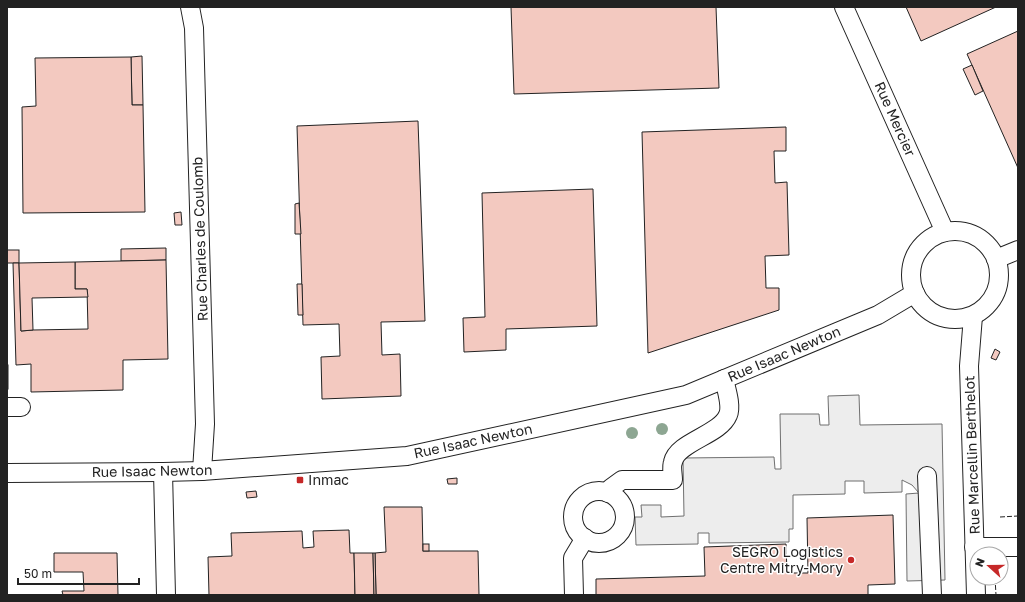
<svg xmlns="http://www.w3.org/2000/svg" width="1025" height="602" font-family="'Golos Text',sans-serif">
<rect width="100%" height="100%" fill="#fff"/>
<!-- parking -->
<polygon fill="#ededed" stroke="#6f6f6f" points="859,395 860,425 942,424 945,580 907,581 906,494 919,493 912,485 902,480 902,492 864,493 864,481 845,481 845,494 793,495 793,529 789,529 789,542 709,543 709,533 698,533 698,544 636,545 635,517 642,517 641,505 661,505 661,517 684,516 683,458 774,457 775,469 781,469 780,414 819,414 820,425 829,425 828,396"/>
<!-- building -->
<g fill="#f3c9c0" stroke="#222">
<polygon points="511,7 716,7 719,88 514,94"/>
<polygon points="906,7 996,7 921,41"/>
<polygon points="1018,31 1018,168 967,54"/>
<polygon points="142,56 143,105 132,105 131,57"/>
<polygon points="131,57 132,105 143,105 145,212 23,213 22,107 36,106 35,58"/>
<polygon points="972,65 983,91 975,95 963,69"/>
<polygon points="418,121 425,321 381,322 382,355 400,354 401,396 322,399 321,357 340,356 339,324 303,325 297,126"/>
<polygon points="786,127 786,151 774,151 775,183 787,182 789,255 765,256 766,288 779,288 779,310 648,353 642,132"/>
<polygon points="593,189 597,326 506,329 506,350 464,352 463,318 485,317 482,193"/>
<polygon points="299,203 301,234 295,234 295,204"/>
<polygon points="181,212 182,225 175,225 174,213"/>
<polygon points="166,248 166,260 121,261 121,249"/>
<rect x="7" y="250" width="12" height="13"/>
<polygon points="166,260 168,359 123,360 123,390 31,392 31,364 16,365 13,263 19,263 21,331 33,330 88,329 87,289 75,289 75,262"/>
<polygon points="75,262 75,289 87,289 88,297 32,298 33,330 21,331 19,263"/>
<polygon points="297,284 302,284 303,315 298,315"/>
<polygon points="995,349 1000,352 996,360 991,358"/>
<rect x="7" y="365" width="1" height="24"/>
<polygon points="457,478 457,484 448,484 447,479"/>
<polygon points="256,491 257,497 247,498 246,492"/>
<polygon points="384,507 422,507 423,551 478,551 479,595 376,595 375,553 386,552"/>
<polygon points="893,515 895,584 868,585 868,595 596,595 596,579 705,576 704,547 786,544 787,573 808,573 807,518"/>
<polygon points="349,530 350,553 354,553 355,595 209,595 208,557 232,556 231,533 302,531 303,548 314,547 313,531"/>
<rect x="423" y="544" width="6" height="7"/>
<polygon points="54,553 117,553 118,595 63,595 62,591 84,591 83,572 54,572"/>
<polygon points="354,553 373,553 374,595 355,595"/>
<polygon points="373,553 375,553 376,595 374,595"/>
</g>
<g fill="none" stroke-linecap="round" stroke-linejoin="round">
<!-- minor casing -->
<g stroke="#222" stroke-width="20">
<g id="minor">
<polyline points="190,7 194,28 205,424 202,471"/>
<polyline points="844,7 945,232"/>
<circle cx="955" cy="275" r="44"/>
<polyline points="996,259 1018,250"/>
<polyline points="973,316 969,366 976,595"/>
<polyline points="7,407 21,407"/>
<polyline points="163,472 166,595"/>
<polyline points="7,473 163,472 202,471 407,456 686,395 878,315 915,293"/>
<polyline points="927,476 932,595"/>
<circle cx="599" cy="517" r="26"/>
<path d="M608 493 611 488 622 480H673C673 474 671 467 673 462 677 442 720 435 728 415 732 406 726 388 724 379"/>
<polyline points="974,547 1018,547"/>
<polyline points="574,595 573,558 585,538"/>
</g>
</g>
<!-- minor -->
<use href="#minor" stroke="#fff" stroke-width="18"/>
<!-- fence -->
<g stroke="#222" stroke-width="1" stroke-dasharray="5 2" stroke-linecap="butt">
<polyline points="1000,517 1018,516"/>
<polyline points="1001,562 1002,562 1003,557"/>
<polyline points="995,578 996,595"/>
</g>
</g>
<!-- trees -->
<g fill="#8da692">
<circle cx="662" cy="429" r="6"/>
<circle cx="632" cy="433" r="6"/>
</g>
<!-- markers -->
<g fill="#c62828" stroke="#fff" stroke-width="1.5">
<rect x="296" y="476" width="8" height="8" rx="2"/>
<circle cx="851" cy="560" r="4"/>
</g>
<g text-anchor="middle" stroke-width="3" stroke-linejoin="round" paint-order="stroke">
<!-- street labels -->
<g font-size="14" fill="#222" stroke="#fff">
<text transform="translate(895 119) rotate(66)" y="5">Rue Mercier</text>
<text transform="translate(200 239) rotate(-92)" y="5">Rue Charles de Coulomb</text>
<text transform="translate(784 354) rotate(-23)" y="5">Rue Isaac Newton</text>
<text transform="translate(473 441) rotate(-12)" y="5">Rue Isaac Newton</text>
<text transform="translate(972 455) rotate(-92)" y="5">Rue Marcellin Berthelot</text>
<text transform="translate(152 471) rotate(-1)" y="5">Rue Isaac Newton</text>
</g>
<!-- poi labels -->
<g font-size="14" fill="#222" stroke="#fff" text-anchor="start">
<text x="308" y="485">Inmac</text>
<text x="843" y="557" text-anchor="end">SEGRO Logistics<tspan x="843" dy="16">Centre Mitry-Mory</tspan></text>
</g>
</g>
<!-- border -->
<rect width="1025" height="602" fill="none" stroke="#222222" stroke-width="16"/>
<!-- north arrow -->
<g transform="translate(989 566) rotate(291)"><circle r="19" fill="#ffffff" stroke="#a7a7a7"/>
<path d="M0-3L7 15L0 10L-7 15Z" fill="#c62828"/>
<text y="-6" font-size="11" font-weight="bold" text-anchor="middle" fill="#222222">N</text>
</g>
<!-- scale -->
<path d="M18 578v6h121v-6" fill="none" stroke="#222222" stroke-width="2"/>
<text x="24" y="578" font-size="12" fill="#222222" stroke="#ffffff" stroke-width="3" paint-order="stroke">50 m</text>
</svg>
